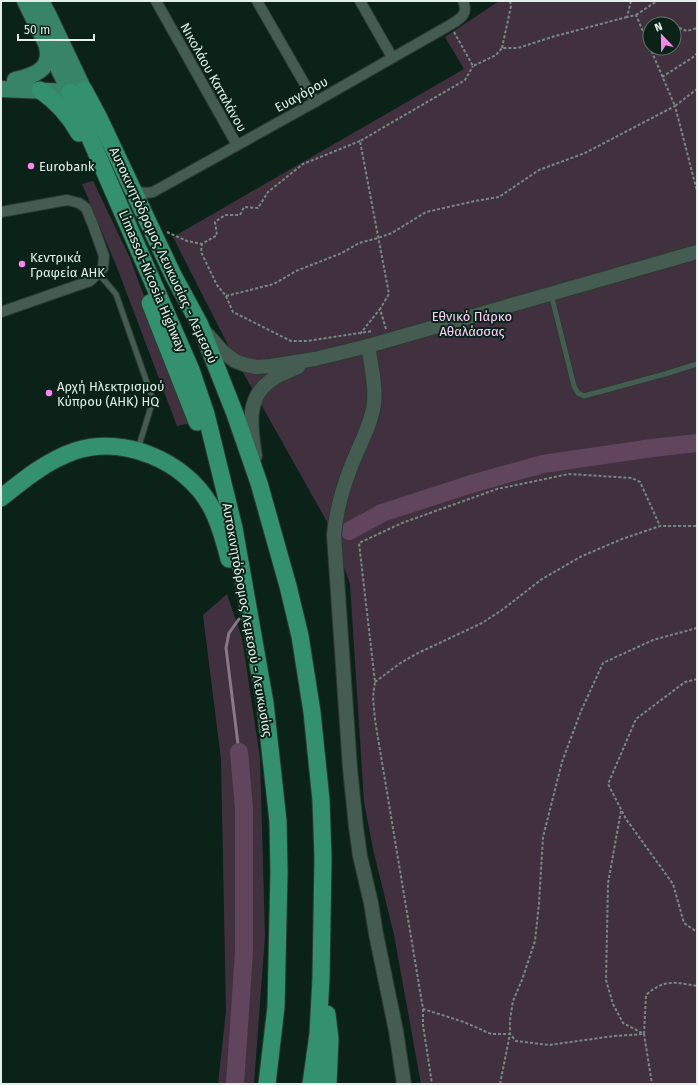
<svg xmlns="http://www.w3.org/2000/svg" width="698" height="1085" font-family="'Fira Sans',sans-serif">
<rect width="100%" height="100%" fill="#0b2219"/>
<!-- green -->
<g fill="#41313e" fill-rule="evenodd">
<path d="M499 1H697V1084H421L394 935 373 849 364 802 350 584 330 527 231 351 173 237 464 69 445 37ZM650 24H674V48H650Z"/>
<polygon points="93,181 130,258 191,423 177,426 118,270 82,184"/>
<polygon points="227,594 242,638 260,758 265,936 254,1084 218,1084 226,1011 221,759 203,615"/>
</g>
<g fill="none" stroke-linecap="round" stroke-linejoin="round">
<!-- stream -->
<polyline stroke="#887887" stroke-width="3" points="239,619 229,633 226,648 239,752"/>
<!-- river -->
<g stroke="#61455d" stroke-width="18">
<polyline points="349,531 382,513 471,484 543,464 652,448 697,443"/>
<polyline points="235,1084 244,952 244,808 239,752"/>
</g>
<!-- service casing -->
<g stroke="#2d3a33" stroke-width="7">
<g id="service">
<polyline points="98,273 116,294 153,400 138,449"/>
<polyline points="551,294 574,386 578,393 584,396 665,374 697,364"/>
</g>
</g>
<!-- minor casing -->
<g stroke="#2d3a33" stroke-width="12">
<g id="minor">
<polyline points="156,1 237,145"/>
<polyline points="257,1 315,102"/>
<polyline points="360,1 392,57"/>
<path d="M133 191 146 193 153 192 315 102 450 25C460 19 469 14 463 1"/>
<polyline points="1,212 67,200 79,203 86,208 93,225 104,256 103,268 90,281 1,312"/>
</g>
</g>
<!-- secondary casing -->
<g stroke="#2d3a33" stroke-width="16">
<g id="secondary">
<polyline points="205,332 222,351 235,361 246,365 257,367 271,366 315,359 368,346 697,252"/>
<path d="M368 346C371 365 376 385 374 404 371 425 360 444 352 464 343 487 336 510 334 535L350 768 356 827 360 856 371 903 376 934 396 1031 404 1084"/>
<path d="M255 456C251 429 245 399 270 381 278 375 288 371 298 367"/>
</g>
</g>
<!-- primary casing -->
<g stroke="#2d3a33" stroke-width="18">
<g id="primary">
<polyline points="25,1 70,92"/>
<path d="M15 80C27 77 44 73 47 60 49 55 47 49 47 44"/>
<polyline points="1,89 70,92 84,90 48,14 41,1"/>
</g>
</g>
<!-- trunk casing -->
<g stroke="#2d3a33" stroke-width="19">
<g id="trunk">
<path d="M40 90C57 102 69 115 79 133"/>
<polyline points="84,90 99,118 173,275 200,325 235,414 259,483 288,586 300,636 312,712 321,800 323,858 321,978 318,1034 311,1084"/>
<polyline points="70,92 191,370 206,414 234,528 265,703 278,821 279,872 276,1007 267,1084"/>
<polyline points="150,303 197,422"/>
<path d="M1 498C23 480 48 460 75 451 124 435 185 461 210 505 220 522 224 541 229 559"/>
<polyline points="327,1014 330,1039 328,1084"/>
</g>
</g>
<!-- path -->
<g stroke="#778981" stroke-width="2" stroke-dasharray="3 2" stroke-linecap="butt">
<polyline points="631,1 627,17 636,15 675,106 697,89"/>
<polyline points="636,15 657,1"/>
<polyline points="674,29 679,28 687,31 697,28"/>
<polyline points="454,32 473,66 496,55 502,48 518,48 552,37 627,17"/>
<polyline points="645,36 650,35"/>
<polyline points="502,48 511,6 510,1"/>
<polyline points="662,77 695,56 697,53"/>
<polyline points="360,141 303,164 268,192 258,208 244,207 240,215 225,215 215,222 217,235 202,244 201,252 217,285 226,296 233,312 291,341 307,341 373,331"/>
<polyline points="167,232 187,241 202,244"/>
<polyline points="226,296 274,284 296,271 342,253 359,243 378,238 392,233 426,212 475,201 499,197 539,170 585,153 675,106 697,191"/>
<polyline points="386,329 380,309 389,294 360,141 465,80 473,66"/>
<polyline points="360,334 380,309"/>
<path d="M697 628 653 640 603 663 581 711 562 762 543 837 539 903 535 941 522 980 513 1001 510 1020V1034L516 1041 549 1045 614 1036 644 1034 646 995C664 979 675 982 697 986"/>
<polyline points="697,679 685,682 636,719 608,784 626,819 673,884 684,923 697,932"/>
<polyline points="375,682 399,664 416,654 482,623 502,610 542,579 580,557 622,539 660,526 697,526"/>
<polyline points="621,811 608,883 606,980 613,1004 623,1023 644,1034 652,1084"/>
<polyline points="423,1009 423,1025 432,1084"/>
<polyline points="500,1084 510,1034 491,1034 464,1022 423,1009 375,720 373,697 375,682 359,543 402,523 497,489 569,474 632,478 640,482 660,526"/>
</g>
<!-- service -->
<use href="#service" stroke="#445c51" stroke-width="5"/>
<!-- minor -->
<use href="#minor" stroke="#445c51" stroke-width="10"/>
<!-- secondary -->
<use href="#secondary" stroke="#445c51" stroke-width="14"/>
<!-- primary -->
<use href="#primary" stroke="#378468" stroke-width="16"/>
<!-- trunk -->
<use href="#trunk" stroke="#339170" stroke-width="17"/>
</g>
<!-- markers -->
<g fill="#f888eb" stroke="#0b2219" stroke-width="1.5">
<circle cx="31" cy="166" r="4"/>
<circle cx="22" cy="264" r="4"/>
<circle cx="49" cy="393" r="4"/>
</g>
<g text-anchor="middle" stroke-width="4" stroke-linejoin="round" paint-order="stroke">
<!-- street labels -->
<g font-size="13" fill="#e2f0e9" stroke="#0b2219">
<text transform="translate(214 77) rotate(61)" y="5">Νικολάου Καταλάνου</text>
<text transform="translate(301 94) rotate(-29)" y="5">Ευαγόρου</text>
<text transform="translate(164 255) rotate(65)" y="5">Αυτοκινητόδρομος Λευκωσίας - Λεμεσού</text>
<text transform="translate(153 281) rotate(67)" y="5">Limassol-Nicosia Highway</text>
<text transform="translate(248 620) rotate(80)" y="5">Αυτοκινητόδρομος Λεμεσού - Λευκωσίας</text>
</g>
<!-- poi labels -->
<g font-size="13" fill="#e2f0e9" stroke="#0b2219" text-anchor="start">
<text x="39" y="171">Eurobank</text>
<text x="30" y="262">Κεντρικά<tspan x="30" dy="15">Γραφεία ΑΗΚ</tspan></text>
<text x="57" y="391">Αρχή Ηλεκτρισμού<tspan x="57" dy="15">Κύπρου (ΑΗΚ) HQ</tspan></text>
</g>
<!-- park labels -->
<g font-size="13" fill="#fcd2f6" stroke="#0b2219">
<text x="472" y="321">Εθνικό Πάρκο<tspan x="472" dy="15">Αθαλάσσας</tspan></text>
</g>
</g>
<!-- border -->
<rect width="698" height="1085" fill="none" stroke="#e2f0e9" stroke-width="4"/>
<!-- north arrow -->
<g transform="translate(662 36) rotate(338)"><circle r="19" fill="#0b2219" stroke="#61746c"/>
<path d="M0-3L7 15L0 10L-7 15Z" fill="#f888eb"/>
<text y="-6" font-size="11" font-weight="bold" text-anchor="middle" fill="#e2f0e9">N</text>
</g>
<!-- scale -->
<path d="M18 34v6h76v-6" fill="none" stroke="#e2f0e9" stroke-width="2"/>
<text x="24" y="34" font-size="12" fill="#e2f0e9" stroke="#0b2219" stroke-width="3" paint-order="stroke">50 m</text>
</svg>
